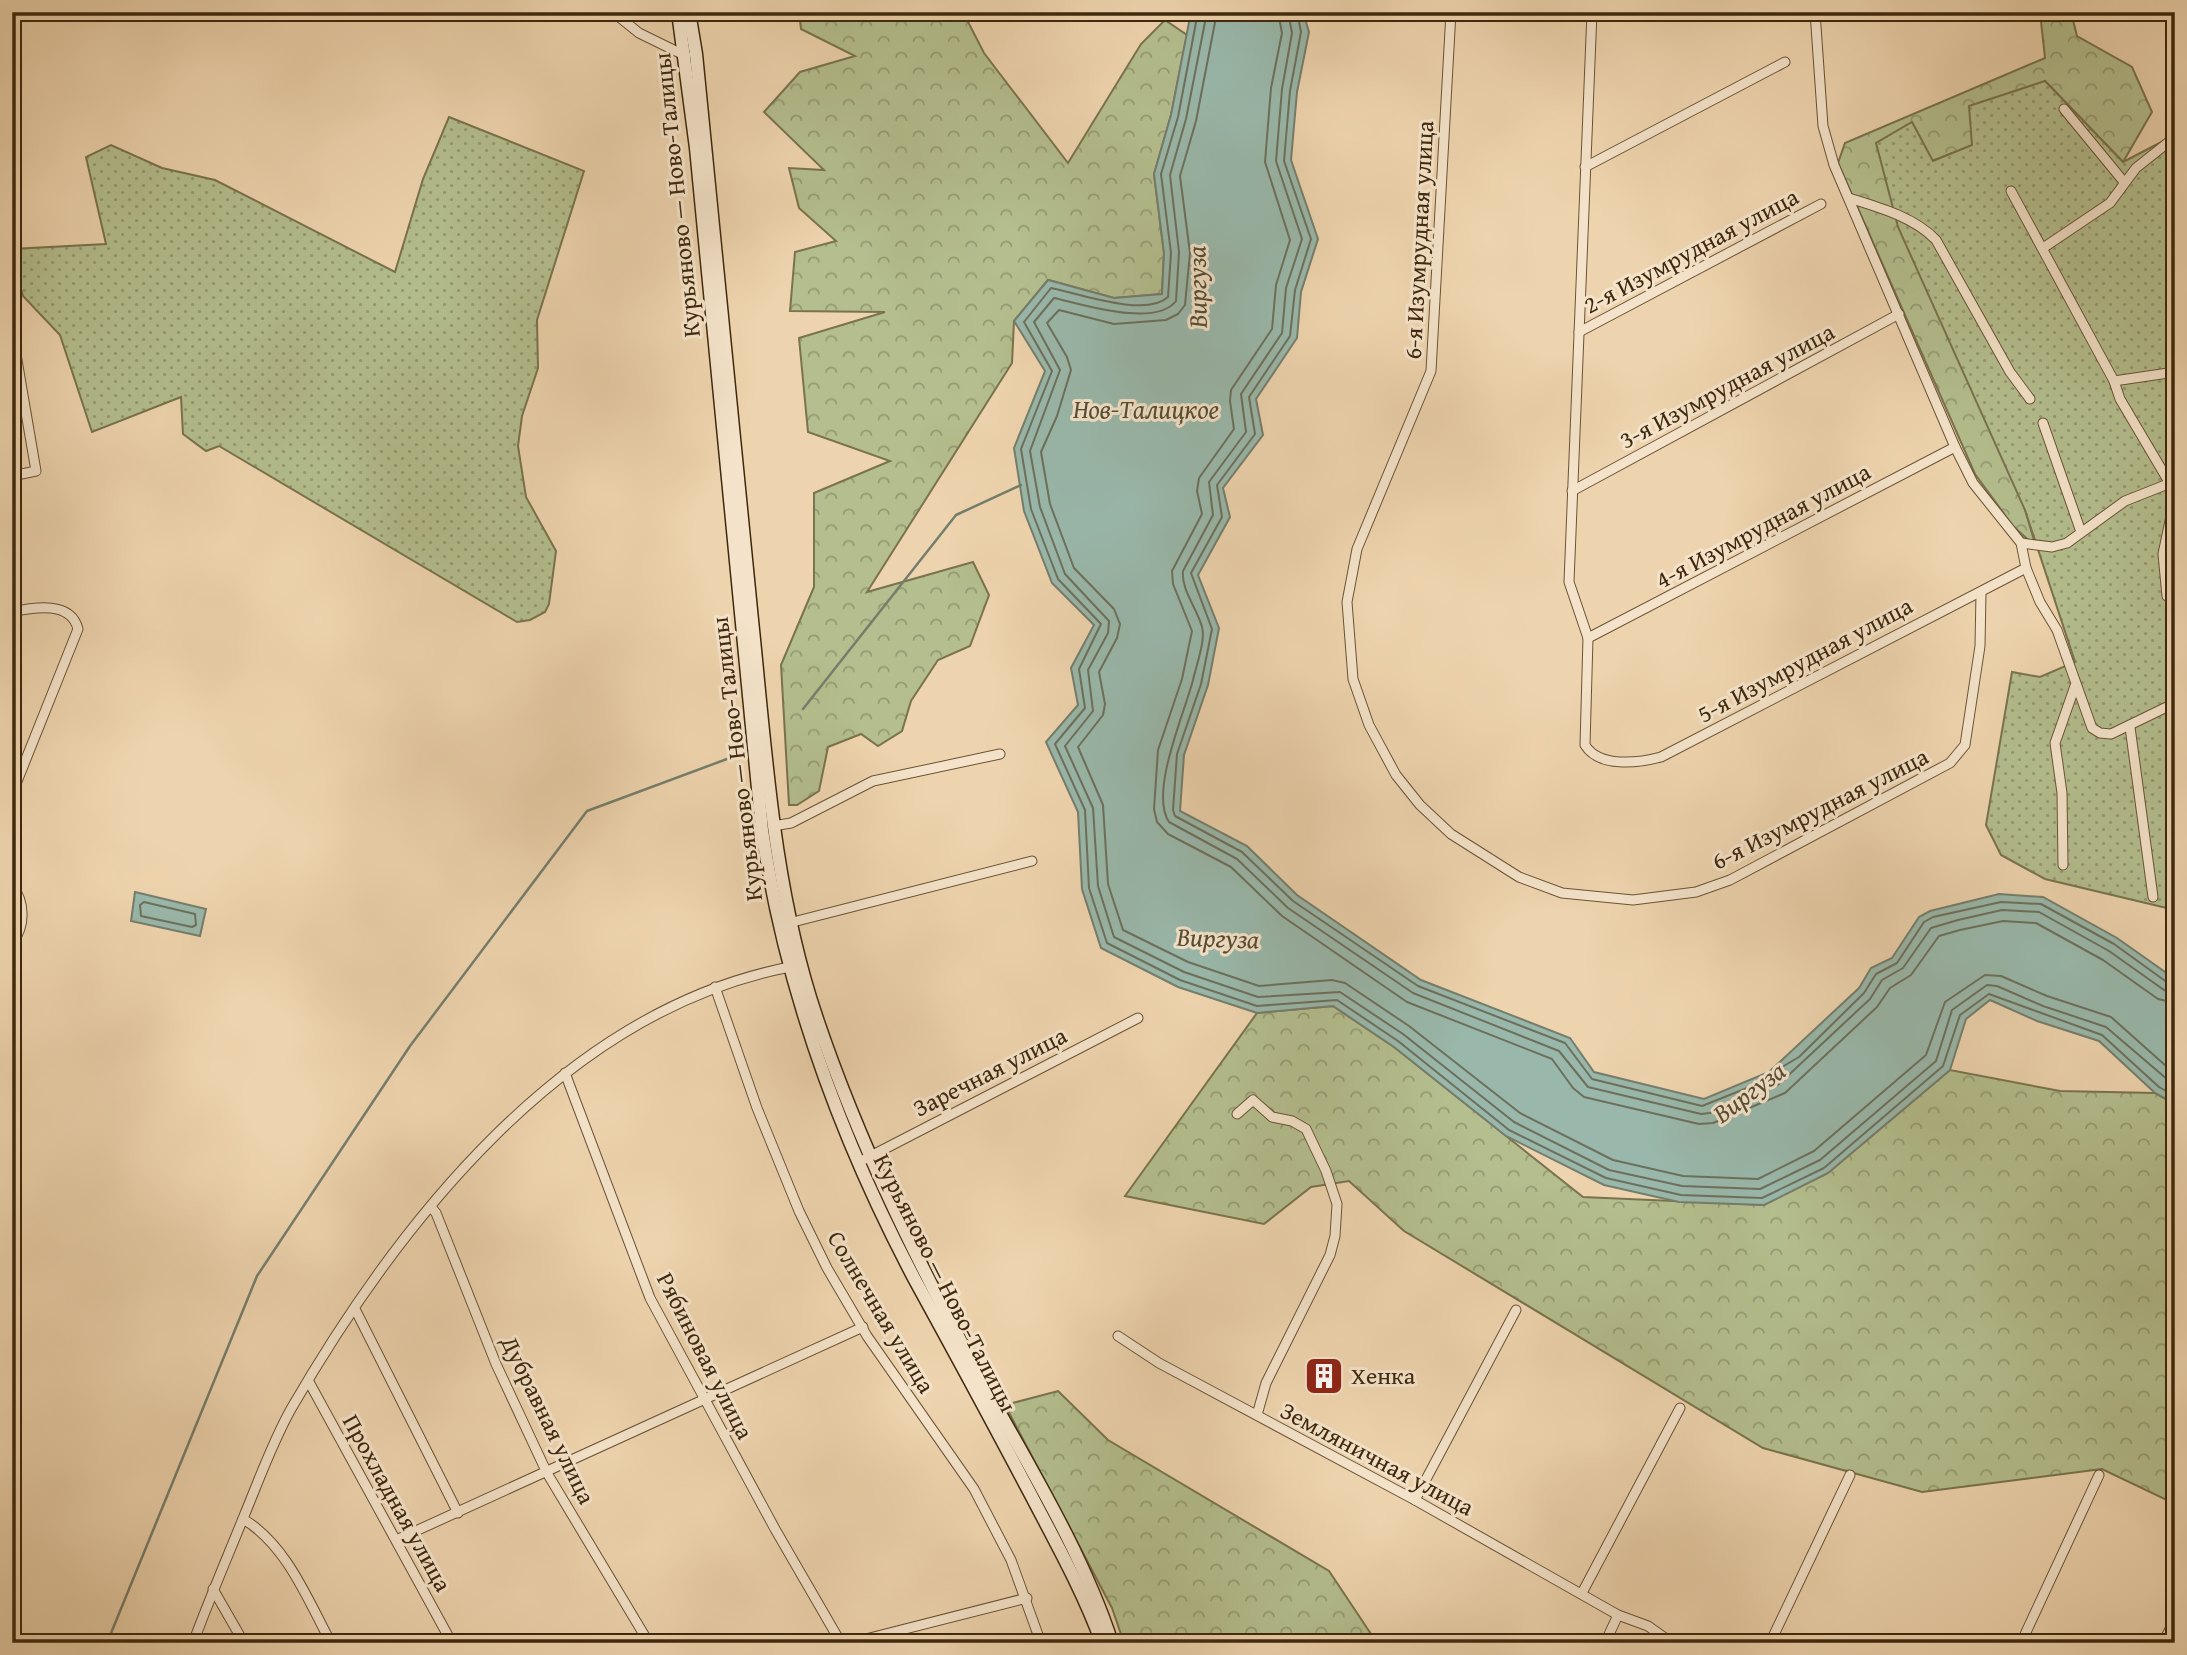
<svg xmlns="http://www.w3.org/2000/svg" width="2187" height="1655" font-family="'Gentium Book Plus',serif">
<defs>
<pattern id="forest-crowns" width="20" height="18" patternUnits="userSpaceOnUse" patternTransform="scale(1.75)"><rect width="20" height="18" fill="#b4be8e"/><path d="M2 6a3 3 0 1 1 6 0M12 15a3 3 0 1 1 6 0" fill="none" stroke="#949a72"/></pattern>
<pattern id="park-dots" width="8" height="8" patternUnits="userSpaceOnUse" patternTransform="scale(1.75)"><rect width="8" height="8" fill="#b4be8e"/><path d="M2 2h.1M6 6h.1" fill="none" stroke="#949a72" stroke-width="1.8" stroke-linecap="round"/></pattern>
</defs>
<rect width="100%" height="100%" fill="#eed4ae"/>
<filter id="stains"><feTurbulence type="fractalNoise" baseFrequency=".00286" numOctaves="4"/><feColorMatrix values="0 0 0 0 .2 0 0 0 0 .09 0 0 0 0 .02 0 0 0 .5 -.17"/></filter>
<radialGradient id="worn" r=".72"><stop offset=".6" stop-color="#630" stop-opacity="0"/><stop offset="1" stop-color="#630" stop-opacity=".3"/></radialGradient>
<!-- forest -->
<g fill="url(#forest-crowns)" stroke="#79734e" stroke-width="2">
<polygon points="799,12 963,12 984,53 1068,163 1141,44 1165,20 1187,35 1171,115 1154,174 1164,253 1162,294 1114,298 1048,280 1014,321 1012,363 867,592 973,562 989,595 970,646 938,660 911,701 902,731 878,746 861,734 828,747 819,791 797,805 789,805 781,665 814,587 814,493 890,461 808,432 799,338 885,312 790,311 795,252 836,241 799,208 789,168 824,170 764,112 800,72 855,56 801,29"/>
<polygon points="2040,12 2071,12 2077,36 2132,67 2152,112 2123,162 2045,81 1973,145 1932,161 1912,123 2036,547 2013,526 1975,474 1838,163 1845,143 2045,58"/>
<polygon points="1333,1006 1394,1047 1583,1197 1764,1205 1828,1173 1950,1070 2060,1091 2155,1093 2175,1104 2175,1504 2102,1469 1922,1492 1763,1448 1404,1231 1349,1181 1311,1187 1264,1224 1125,1196 1257,1013"/>
<polygon points="1058,1391 1108,1440 1329,1571 1377,1643 1124,1643 1112,1608 1005,1405"/>
</g>
<!-- park -->
<g fill="url(#park-dots)" stroke="#79734e" stroke-width="2">
<polygon points="2045,81 2123,162 2175,135 2175,910 2045,879 2001,855 1986,825 2012,672 2040,677 2075,662 2025,510 1898,227 1876,143 1912,122 1933,161 1972,145 1969,106"/>
<polygon points="449,117 584,171 537,320 538,368 522,416 518,446 526,497 556,551 549,604 545,612 530,620 517,622 219,446 206,451 183,434 181,397 92,432 60,335 23,296 12,256 12,249 106,244 86,157 111,145 162,168 215,180 395,272 423,179"/>
</g>
<!-- water -->
<g fill="#99b8ab" stroke="#757e6c" stroke-width="2">
<polygon points="1191,12 1303,12 1309,32 1297,92 1291,160 1318,239 1301,292 1297,338 1256,399 1263,435 1223,488 1230,517 1198,575 1219,628 1208,685 1184,755 1180,811 1247,846 1297,895 1421,980 1570,1038 1594,1072 1704,1099 1769,1072 1859,988 1871,968 1892,958 1919,917 1930,911 1999,894 2043,897 2117,938 2175,979 2175,1104 2155,1093 2099,1041 2037,1021 1990,1000 1966,1019 1950,1070 1828,1173 1764,1205 1679,1202 1604,1185 1506,1136 1394,1047 1333,1006 1257,1013 1178,987 1101,948 1082,889 1078,812 1046,742 1078,705 1071,668 1094,625 1052,583 1024,511 1014,448 1045,371 1014,321 1048,280 1114,298 1162,294 1164,253 1154,174 1171,115"/>
<polygon points="135,892 206,909 200,936 131,921"/>
</g>
<g fill="none" stroke-linecap="round" stroke-linejoin="round">
<!-- shore -->
<g stroke="#6c705c" stroke-width="2">
<path d="M1198 12 1178 117 1161 174 1171 253 1168 297C1146 318 1077 293 1051 288L1024 322 1052 371 1021 449 1031 509 1058 579 1101 624 1079 669 1085 708 1055 744 1085 810 1089 888 1107 943 1180 980 1257 1006 1337 1000 1398 1041 1509 1130 1606 1178 1681 1195 1762 1198 1824 1168 1943 1066 1960 1015 1989 994 2102 1035 2159 1087 2175 1096"/>
<path d="M1207 12 1186 119 1170 175 1179 252 1176 301C1155 328 1082 304 1054 298L1034 322 1060 370 1030 451 1040 507 1065 574 1109 621 1108 633 1088 670 1093 711 1065 746 1093 808 1098 886 1114 937 1184 972 1258 997 1340 992 1403 1034 1514 1122 1609 1170 1682 1186 1760 1189 1820 1160 1936 1061 1952 1010 1987 985 1997 986 2043 1006 2106 1027 2175 1086"/>
<polyline points="1217,12 1196,121 1180,176 1190,253 1185,305 1178,314 1166,320 1114,324 1059,310 1047,323 1067,357 1071,370 1057,416 1041,452 1050,504 1074,568 1114,609 1120,624 1117,638 1099,672 1105,704 1103,715 1078,747 1103,805 1108,884 1123,930 1188,962 1259,986 1332,980 1345,983 1409,1026 1520,1113 1613,1160 1683,1176 1758,1179 1814,1151 1926,1055 1945,1002 1985,975 2001,976 2047,996 2111,1017 2175,1074"/>
<polyline points="1278,12 1282,33 1271,88 1265,162 1290,240 1276,285 1272,329 1231,390 1230,401 1234,429 1199,478 1197,491 1202,514 1172,571 1173,584 1192,631 1182,679 1158,750 1154,809 1157,822 1168,834 1231,867 1282,916 1407,1002 1552,1059 1573,1088 1584,1097 1699,1124 1713,1123 1785,1093 1877,1007 1890,988 1911,975 1939,936 1960,930 2003,921 2036,923 2103,960 2158,999 2175,1003"/>
<path d="M1288 12 1292 33 1282 89 1276 161 1302 239 1286 288 1282 333 1241 394 1246 432 1209 482 1213 515 1183 571C1181 590 1197 608 1202 627 1206 640 1196 666 1193 680 1185 712 1149 792 1169 822L1237 859 1288 908 1413 993 1559 1051 1588 1087 1701 1114 1710 1113 1779 1084 1870 999 1882 980 1903 968 1931 928 1958 920 2002 910 2039 912 2109 951 2164 990 2175 993"/>
<polyline points="1297,12 1301,32 1290,91 1284,161 1311,239 1295,290 1290,336 1249,397 1255,434 1217,485 1222,517 1191,573 1212,629 1201,684 1177,754 1173,810 1175,816 1242,852 1293,901 1418,986 1565,1043 1592,1079 1702,1106 1772,1078 1782,1067 1799,1057 1864,993 1876,974 1897,963 1924,922 1933,917 2001,902 2041,904 2114,944 2168,983 2175,984"/>
<polygon points="144,902 195,914 196,925 192,927 141,916 140,905"/>
</g>
<!-- stream -->
<g stroke="#757e6c" stroke-width="2.5">
<polyline points="803,709 956,515 1021,485"/>
<polyline points="107,1643 257,1276 410,1046 587,811 727,759"/>
</g>
<!-- minor casing -->
<g stroke="#6a5335" stroke-width="11">
<g id="minor">
<polyline points="613,12 639,33 686,56"/>
<polyline points="1451,12 1431,371 1357,549 1347,602 1353,679 1369,725 1396,775 1420,805 1451,834 1519,877 1562,893 1633,900 1696,892 1730,880 1950,763 1965,745 1980,646 1981,593"/>
<path d="M1592 12 1569 582 1588 638 1585 745C1599 768 1638 763 1661 757L2026 568"/>
<polyline points="1815,12 1823,126 1834,165 1955,447 1973,483 2021,543 2026,568 2040,602 2057,630 2092,728 2100,733 2111,734 2175,703"/>
<polyline points="2167,12 2175,32"/>
<polyline points="2064,109 2124,182"/>
<polyline points="1585,167 1785,62"/>
<polyline points="2011,191 2114,381 2120,399 2169,482 2174,502 2163,554 2167,596"/>
<path d="M1849 198C1878 207 1914 217 1936 240L2010 372 2030 399"/>
<polyline points="2043,248 2110,203 2136,168 2175,137"/>
<polyline points="12,331 36,471 12,476"/>
<polyline points="1579,332 1821,204"/>
<polyline points="2114,381 2175,372"/>
<polyline points="2043,423 2081,532"/>
<polyline points="1572,491 1899,314"/>
<polyline points="2021,543 2052,547 2067,543 2125,501 2173,482"/>
<path d="M12 612C35 607 71 601 78 629L12 794"/>
<polyline points="1588,638 1955,447"/>
<polyline points="2130,727 2153,897"/>
<polyline points="773,826 791,823 873,781 1000,754"/>
<polyline points="2063,865 2062,793 2055,743 2075,686"/>
<path d="M12 885C25 902 26 926 12 943"/>
<polyline points="789,923 1032,861"/>
<polyline points="715,987 757,1108 799,1211 827,1268 867,1336 974,1489 1011,1560 1041,1643"/>
<polyline points="565,1073 650,1298 775,1529 841,1643"/>
<polyline points="1237,1114 1253,1100 1272,1117 1292,1121 1306,1129 1326,1171 1337,1204 1335,1236 1330,1255 1266,1383 1257,1415"/>
<polyline points="865,1159 1138,1018"/>
<polyline points="431,1207 436,1213 496,1364 547,1473 649,1643"/>
<polyline points="355,1309 458,1513"/>
<polyline points="1118,1336 1159,1363 1415,1500 1618,1615 1648,1626 1672,1643"/>
<polyline points="309,1382 452,1643"/>
<polyline points="1415,1500 1516,1310"/>
<path d="M243 1519C286 1544 308 1600 331 1643"/>
<polyline points="396,1540 863,1327"/>
<polyline points="213,1589 244,1643"/>
<polyline points="1582,1593 1680,1408"/>
<path d="M193 1643C209 1600 227 1558 244 1516 259 1480 272 1443 291 1409 399 1222 565 1010 790 967"/>
<polyline points="850,1643 1027,1598"/>
<polyline points="1605,1643 1618,1615"/>
<polyline points="1770,1643 1850,1475"/>
<polyline points="2021,1643 2099,1475"/>
<polyline points="2163,1643 2175,1619"/>
</g>
</g>
<!-- secondary casing -->
<g stroke="#3e280d" stroke-width="15">
<g id="secondary">
<path d="M678 12 696 148 762 830C785 987 841 1140 915 1280 954 1351 993 1423 1031 1495 1056 1543 1083 1591 1102 1643"/>
<path d="M689 12 696 54C715 243 733 432 752 620 766 754 773 888 816 1016 859 1144 918 1263 982 1381 1028 1465 1082 1551 1112 1643"/>
</g>
</g>
<!-- minor -->
<use href="#minor" stroke="#f4e3ca" stroke-width="9"/>
<!-- secondary -->
<use href="#secondary" stroke="#f4e3ca" stroke-width="12"/>
</g>
<!-- icons -->
<defs>
<g id="building-square" transform="scale(2.0125)"><rect x="-9" y="-9" width="18" height="18" rx="4" fill="#8f2418" stroke="#f4e3ca"/><path d="M-4-6H4V6H1V3H-1V6H-4ZM-2.5-4.3h1.7v1.8h-1.7ZM.8-4.3h1.7v1.8H.8ZM-2.5-1h1.7V.8h-1.7ZM.8-1h1.7V.8H.8Z" fill="#fff"/></g>
</defs>
<g fill-rule="evenodd">
<use href="#building-square" x="1324" y="1376"/>
</g>
<g text-anchor="middle" stroke-width="6" stroke-linejoin="round" paint-order="stroke">
<!-- street labels -->
<g font-size="24" fill="#3e280d" stroke="#f4e3ca">
<text transform="translate(677 195) rotate(-96)" y="8">Курьяново — Ново-Талицы</text>
<text transform="translate(1419 240) rotate(-87)" y="8">6-я Изумрудная улица</text>
<text transform="translate(1691 251) rotate(-28)" y="8">2-я Изумрудная улица</text>
<text transform="translate(1727 386) rotate(-28)" y="8">3-я Изумрудная улица</text>
<text transform="translate(1763 526) rotate(-28)" y="8">4-я Изумрудная улица</text>
<text transform="translate(1805 660) rotate(-28)" y="8">5-я Изумрудная улица</text>
<text transform="translate(737 759) rotate(-97)" y="8">Курьяново — Ново-Талицы</text>
<text transform="translate(1820 809) rotate(-27)" y="8">6-я Изумрудная улица</text>
<text transform="translate(990 1072) rotate(-27)" y="8">Заречная улица</text>
<text transform="translate(945 1283) rotate(63)" y="8">Курьяново — Ново-Талицы</text>
<text transform="translate(881 1312) rotate(59)" y="8">Солнечная улица</text>
<text transform="translate(705 1356) rotate(63)" y="8">Рябиновая улица</text>
<text transform="translate(548 1420) rotate(64)" y="8">Дубравная улица</text>
<text transform="translate(1377 1459) rotate(28)" y="8">Земляничная улица</text>
<text transform="translate(397 1503) rotate(61)" y="8">Прохладная улица</text>
</g>
<!-- poi labels -->
<g font-size="24" fill="#3e280d" stroke="#f4e3ca" text-anchor="start">
<text x="1351" y="1384">Хенка</text>
</g>
<!-- water labels -->
<g font-size="26" font-style="italic" fill="#554c34" stroke="#f4e3ca">
<text transform="translate(1197 287) rotate(-91)" y="9">Виргуза</text>
<text x="1146" y="418">Нов-Талицкое</text>
<text transform="translate(1218 938) rotate(2)" y="9">Виргуза</text>
<text transform="translate(1749 1092) rotate(-37)" y="9">Виргуза</text>
</g>
</g>
<!-- margin -->
<rect width="2187" height="1655" fill="none" stroke="#eed4ae" stroke-width="42"/>
<rect x="14" y="14" width="2159" height="1627" fill="none" stroke="#3e280d" stroke-width="3.5"/>
<rect x="21" y="21" width="2145" height="1613" fill="none" stroke="#3e280d" stroke-width="2"/>
<rect width="100%" height="100%" filter="url(#stains)"/>
<rect width="100%" height="100%" fill="url(#worn)"/>
</svg>
